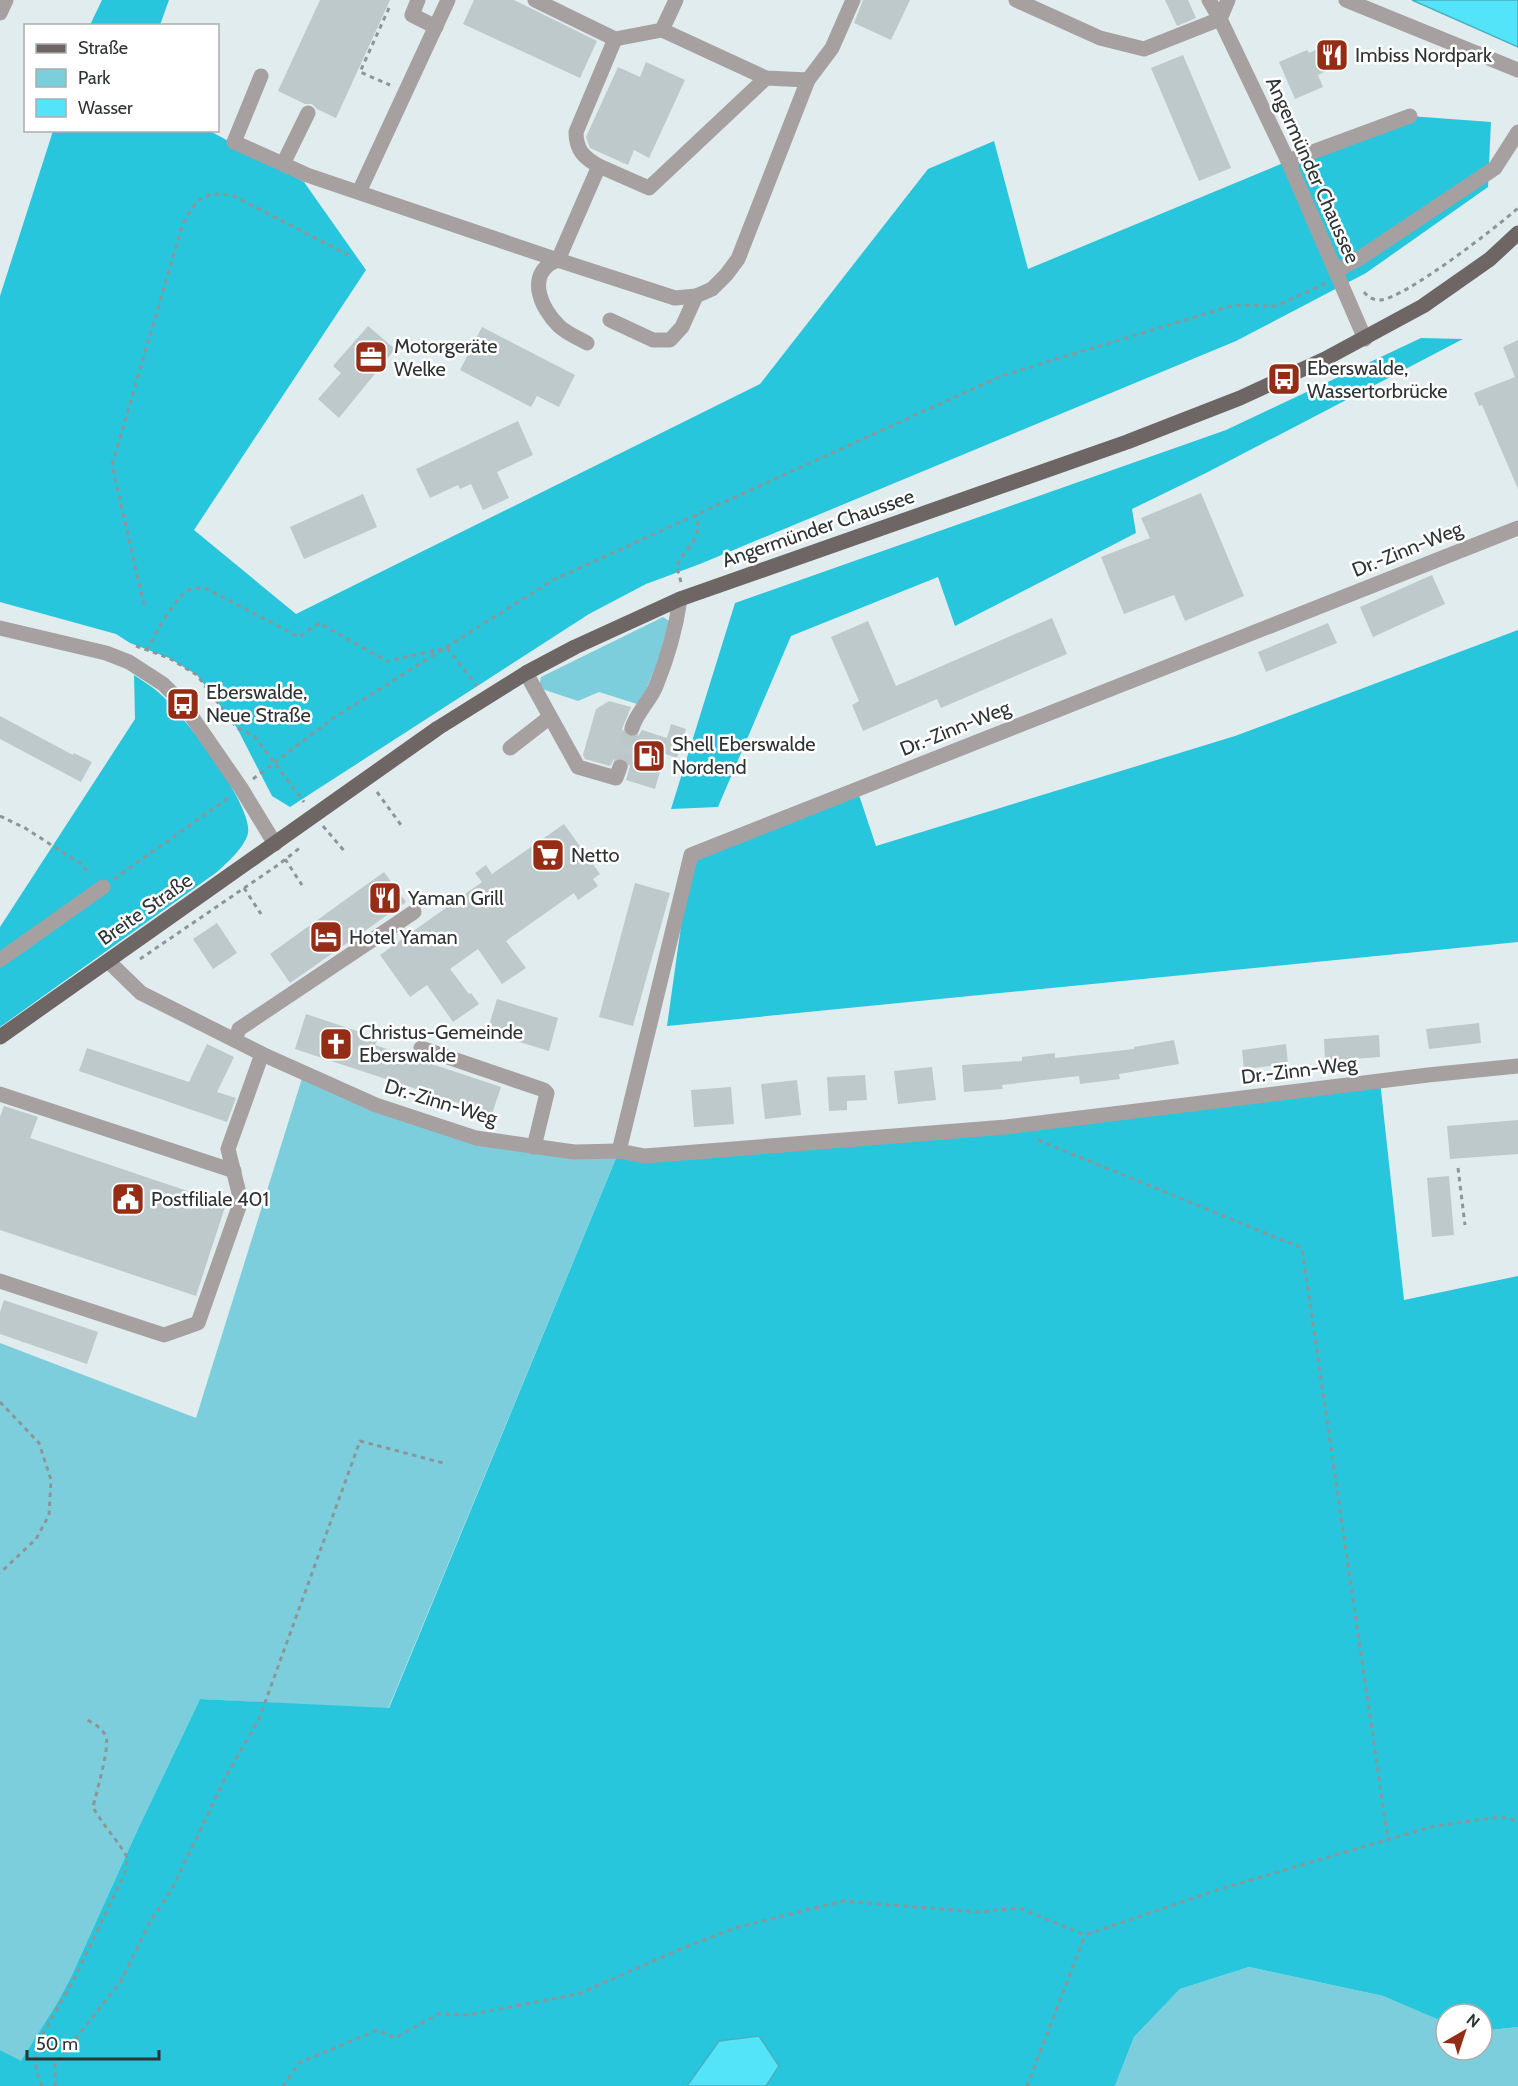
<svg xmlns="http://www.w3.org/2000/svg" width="1518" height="2086" font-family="Cabin,sans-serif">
<rect width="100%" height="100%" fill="#e1ecee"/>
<!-- green -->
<g fill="#7ccedc">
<polygon points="663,617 671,622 671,628 640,705 599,692 578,701 539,688 541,677"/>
<polygon points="304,1072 476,1138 619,1151 388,1709 200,1699 137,1831 71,1977 58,2003 21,2062 0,2050 0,1343 196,1418"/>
<polygon points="1249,1967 1383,1996 1446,2023 1446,2050 1482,2050 1482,2031 1518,2027 1518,2086 1115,2086 1134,2037 1180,1989"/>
</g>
<!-- forest -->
<g fill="#27c6dc">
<polygon points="102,0 169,0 160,25 90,25"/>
<polygon points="1410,116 1491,122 1488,187 1366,273 1236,341 700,564 646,584 589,614 290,807 272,796 237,728 197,675 169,658 130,643 116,634 0,602 0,296 53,131 210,131 304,182 366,270 194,530 296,614 760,384 928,169 994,141 1028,269 1288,161"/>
<polygon points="1421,338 1463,339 1206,473 1132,509 1136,533 955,626 938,577 791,636 718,807 671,809 735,603 1226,430"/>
<polygon points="1518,630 1518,942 667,1026 691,855 857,789 876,846 1235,736"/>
<path d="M134 675C141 680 150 685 157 691 180 710 253 804 248 833 245 847 227 863 217 872L0 1027V927L135 719Z"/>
<polygon points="1380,1081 1404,1300 1518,1276 1518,2027 1482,2031 1482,2014 1446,2014 1446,2023 1383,1996 1249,1967 1180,1989 1134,2037 1115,2086 766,2086 779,2066 719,2041 687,2086 0,2086 0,2050 21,2061 58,2002 71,1977 137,1831 200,1699 389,1708 619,1151 1006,1127"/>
</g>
<!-- water -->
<g fill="#53e4fa" stroke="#48afbe" stroke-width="1.5">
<polygon points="1412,0 1518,0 1518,47"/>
<polygon points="759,2036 779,2066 766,2086 687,2086 719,2041"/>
</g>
<!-- building -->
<g fill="#bec9cb">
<polygon points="320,0 390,0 336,118 317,109 312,104 305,104 278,91"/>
<polygon points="474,0 514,0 597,41 580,78 463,24"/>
<polygon points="863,0 910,0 891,40 854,23"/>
<polygon points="1165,0 1188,0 1196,18 1177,26"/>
<polygon points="1335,41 1345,62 1318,75 1323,87 1295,99 1279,62 1307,50 1309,53"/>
<polygon points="1183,55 1231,168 1199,181 1151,68"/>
<polygon points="646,62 685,80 649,158 634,150 628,165 590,148 586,137 618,67 640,77"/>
<polygon points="368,326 395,349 339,418 318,399 341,373 333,366"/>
<polygon points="482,327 575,375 559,407 537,396 531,407 460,370"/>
<polygon points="1518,340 1518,489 1482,405 1479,406 1474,393 1515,377 1503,347"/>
<polygon points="518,421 533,455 497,472 509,498 483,510 471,484 460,489 458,485 430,498 416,469"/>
<polygon points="1201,493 1244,596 1185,621 1174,595 1124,614 1101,557 1150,538 1141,518"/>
<polygon points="363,494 377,527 304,559 290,527"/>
<polygon points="1432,575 1445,604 1373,637 1360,607"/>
<polygon points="1052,618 1067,654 941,708 937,699 863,731 852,705 859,701 831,637 868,621 896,686"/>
<polygon points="1328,623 1337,643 1266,672 1258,652"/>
<polygon points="609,701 631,707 622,729 624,734 629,737 638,736 642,730 667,738 671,724 686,729 677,758 665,754 655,789 626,780 630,766 624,758 614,759 610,766 585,759 583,755 596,709"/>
<polygon points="0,716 73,755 74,753 92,762 81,782 0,739"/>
<polygon points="564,824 600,874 593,879 598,886 578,900 574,893 506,941 526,968 502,984 478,949 450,969 469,994 471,993 479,1004 453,1022 427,985 410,997 380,955 482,882 475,873 486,865 492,874"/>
<polygon points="384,872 406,902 290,983 270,954"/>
<polygon points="635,883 670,893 633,1026 599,1017"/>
<polygon points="217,923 237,953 213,969 193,939"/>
<polygon points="497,999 558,1018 549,1051 487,1032"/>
<polygon points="306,1014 378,1038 375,1045 501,1087 492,1114 295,1049"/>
<polygon points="1479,1023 1481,1043 1429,1049 1426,1029"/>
<polygon points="1379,1035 1380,1057 1325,1061 1324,1039"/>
<polygon points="1174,1040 1179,1064 1119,1074 1120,1079 1080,1084 1079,1076 1002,1085 1003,1089 964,1092 962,1065 1022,1061 1022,1057 1055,1053 1055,1058 1134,1049 1134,1047"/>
<polygon points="207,1044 234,1057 217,1092 236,1098 227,1122 79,1071 87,1048 189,1082"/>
<polygon points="1286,1044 1288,1064 1244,1069 1242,1050"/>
<polygon points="932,1067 936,1100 898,1104 894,1071"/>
<polygon points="865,1075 867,1100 847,1101 847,1110 829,1111 827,1077"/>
<polygon points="797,1080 801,1115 765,1119 761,1084"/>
<polygon points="731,1087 734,1124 694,1127 691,1090"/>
<polygon points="4,1106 38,1117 30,1138 226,1204 196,1296 0,1230 0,1117"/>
<polygon points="1518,1120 1518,1154 1450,1159 1447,1126"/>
<polygon points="1449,1176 1454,1235 1432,1237 1427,1178"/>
<polygon points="4,1300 98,1332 87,1364 0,1334 0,1312"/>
</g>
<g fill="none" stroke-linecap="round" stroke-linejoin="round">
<!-- minor-tunnel -->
<polyline stroke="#bdc7c9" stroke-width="15" stroke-dasharray="15 8" stroke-linecap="butt" points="620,767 632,728"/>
<!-- path -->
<g stroke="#8d9697" stroke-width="3" stroke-dasharray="4.5 4.5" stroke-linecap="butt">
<polyline points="389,8 360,72 390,85"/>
<path d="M1364 292C1368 297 1373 300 1380 300 1404 299 1497 227 1518 208"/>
<path d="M681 582 677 568 678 563C689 545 703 538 696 515"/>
<path d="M144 605 112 465 182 226C196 199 201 191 232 195L348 255"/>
<polyline points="136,646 169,658 197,675 237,728 254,736 304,802"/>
<path d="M147 650C155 635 175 595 191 589 195 588 201 588 205 588L299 637 319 623 387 661 447 648 477 686"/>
<polyline points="253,779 332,719 553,580 1001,376 1234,305 1276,306 1326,283"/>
<polyline points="377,792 401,825"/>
<polyline points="0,816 25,828 81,864 91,875"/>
<polyline points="323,826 346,853"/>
<polyline points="285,859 302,885"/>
<polyline points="114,879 228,798"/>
<polyline points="244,888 261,914"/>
<polyline points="140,959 278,865 301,847"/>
<polyline points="1038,1140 1302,1248 1388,1840"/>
<polyline points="1458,1168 1465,1225"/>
<polyline points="0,1402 39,1443 51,1480 49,1515 36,1539 0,1573"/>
<path d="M42 2086C36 2073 34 2060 36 2046L74 1979 124 1875 128 1859C118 1840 103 1826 93 1807 96 1794 110 1747 106 1737 103 1728 93 1723 85 1719"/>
<polyline points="55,2086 55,2065 121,1981 151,1920 171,1891 226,1776 259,1719 360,1441 447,1464"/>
<polyline points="283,2086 299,2063 377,2030 395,2038 438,2014 468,2015 578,1994 685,1947 738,1927 843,1901 978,1912 1019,1908 1085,1935 1220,1889 1434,1826 1501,1817 1518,1821"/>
<polyline points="1027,2086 1085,1935"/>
</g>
<!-- minor -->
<g stroke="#a6a1a0" stroke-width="15">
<polyline points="418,0 412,15 436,27"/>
<polyline points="535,0 615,39 662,30"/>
<polyline points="676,0 662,30 766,78 808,80 832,48 853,0"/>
<polyline points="1016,0 1100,38 1144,49 1220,19 1228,0"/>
<polyline points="1209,0 1220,19 1288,161 1365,339"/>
<polyline points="1346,0 1518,70"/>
<polyline points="0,13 6,0"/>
<polyline points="261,76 234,142 283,164"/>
<polyline points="766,78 649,188 599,166 558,260 675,298 696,296 712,289 726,275 738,259 808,80"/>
<polyline points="308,113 283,164 307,175 558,260"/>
<polyline points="1288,161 1410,116"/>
<path d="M599 166C584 158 576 150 576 132L615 39"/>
<polyline points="359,192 448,0"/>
<path d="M558 260C525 272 540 308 559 326 566 333 578 338 587 343"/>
<polyline points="1336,271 1360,258 1495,168 1518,132"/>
<polyline points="610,320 653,340 670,340 682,327 696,296"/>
<polyline points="0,628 106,653 129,662 163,684 183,704 241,788 275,844"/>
<polyline points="526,673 578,767 616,778 620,767"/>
<path d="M632 728C637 712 650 701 656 686 667 659 676 628 680 599"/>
<polyline points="510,748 550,717"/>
<polyline points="0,960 103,887"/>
<polyline points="108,961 141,993 262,1054 376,1105 476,1138 574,1152 619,1151 645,1156 1006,1127 1428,1075 1518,1066"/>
<polyline points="235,1040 239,1029 414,912"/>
<polyline points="421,1048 544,1090 547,1093 534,1147"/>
<polyline points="0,1094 234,1171"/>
<polyline points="619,1151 691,855 1518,528"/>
<polyline points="0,1281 164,1335 198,1323 241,1201 228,1149 262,1054"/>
</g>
<!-- major -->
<polyline stroke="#6d6664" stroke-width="15" points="0,1037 438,728 526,673 575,647 680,599 1127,442 1240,398 1325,359 1423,306 1490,259 1518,233"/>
</g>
<!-- icons -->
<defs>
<g id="restaurant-square" transform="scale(1.725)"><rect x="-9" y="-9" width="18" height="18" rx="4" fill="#952d16" stroke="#fff"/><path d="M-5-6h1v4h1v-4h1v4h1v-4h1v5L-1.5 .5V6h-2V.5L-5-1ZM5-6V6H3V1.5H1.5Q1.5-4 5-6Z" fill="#fff"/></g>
<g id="office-square" transform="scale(1.725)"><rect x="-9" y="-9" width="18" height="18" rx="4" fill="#952d16" stroke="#fff"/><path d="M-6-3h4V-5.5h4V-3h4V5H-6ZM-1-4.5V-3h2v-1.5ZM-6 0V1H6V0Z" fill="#fff"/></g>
<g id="bus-square" transform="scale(1.725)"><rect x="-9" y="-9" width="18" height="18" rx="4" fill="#952d16" stroke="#fff"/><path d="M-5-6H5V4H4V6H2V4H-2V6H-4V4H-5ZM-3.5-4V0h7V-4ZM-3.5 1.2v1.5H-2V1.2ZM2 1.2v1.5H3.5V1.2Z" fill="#fff"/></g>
<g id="fuel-square" transform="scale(1.725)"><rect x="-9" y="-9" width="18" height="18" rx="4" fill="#952d16" stroke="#fff"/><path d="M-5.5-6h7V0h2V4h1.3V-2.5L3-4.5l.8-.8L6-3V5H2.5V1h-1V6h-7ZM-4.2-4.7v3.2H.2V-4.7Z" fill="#fff"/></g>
<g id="supermarket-square" transform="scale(1.725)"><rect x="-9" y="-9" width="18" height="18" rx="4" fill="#952d16" stroke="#fff"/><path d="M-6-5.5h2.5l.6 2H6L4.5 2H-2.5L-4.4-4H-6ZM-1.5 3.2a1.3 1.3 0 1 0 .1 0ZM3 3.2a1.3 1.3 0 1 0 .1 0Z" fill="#fff"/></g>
<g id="hotel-square" transform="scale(1.725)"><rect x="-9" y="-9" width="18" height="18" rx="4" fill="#952d16" stroke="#fff"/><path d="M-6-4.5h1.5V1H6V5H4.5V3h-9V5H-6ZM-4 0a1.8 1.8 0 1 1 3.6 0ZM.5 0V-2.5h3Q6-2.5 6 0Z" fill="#fff"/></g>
<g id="church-square" transform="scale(1.725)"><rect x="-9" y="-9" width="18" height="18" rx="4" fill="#952d16" stroke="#fff"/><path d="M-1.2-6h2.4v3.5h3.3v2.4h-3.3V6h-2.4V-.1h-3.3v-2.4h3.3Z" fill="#fff"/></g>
<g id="civic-square" transform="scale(1.725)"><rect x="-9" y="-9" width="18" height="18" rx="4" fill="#952d16" stroke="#fff"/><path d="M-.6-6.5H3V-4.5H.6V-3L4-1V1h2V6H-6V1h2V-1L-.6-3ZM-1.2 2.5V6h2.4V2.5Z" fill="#fff"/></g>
</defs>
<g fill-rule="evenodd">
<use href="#restaurant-square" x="1332" y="55"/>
<use href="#office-square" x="371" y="357"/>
<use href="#bus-square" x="1284" y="379"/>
<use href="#bus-square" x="183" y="704"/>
<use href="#fuel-square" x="649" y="756"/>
<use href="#supermarket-square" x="548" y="855"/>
<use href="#restaurant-square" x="385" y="898"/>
<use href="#hotel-square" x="326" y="937"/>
<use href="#church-square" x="336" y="1044"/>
<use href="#civic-square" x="128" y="1199"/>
</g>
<g text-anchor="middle" stroke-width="5" stroke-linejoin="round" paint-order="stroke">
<!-- poi labels -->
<g font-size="20" fill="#2e3333" stroke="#fff" text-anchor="start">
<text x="1355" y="62">Imbiss Nordpark</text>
<text x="394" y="353">Motorgeräte<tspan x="394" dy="23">Welke</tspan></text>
<text x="1307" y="375">Eberswalde,<tspan x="1307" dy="23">Wassertorbrücke</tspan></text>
<text x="206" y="699">Eberswalde,<tspan x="206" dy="23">Neue Straße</tspan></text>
<text x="672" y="751">Shell Eberswalde<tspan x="672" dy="23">Nordend</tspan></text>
<text x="571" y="862">Netto</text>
<text x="408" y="905">Yaman Grill</text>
<text x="349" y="944">Hotel Yaman</text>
<text x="359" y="1039">Christus-Gemeinde<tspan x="359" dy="23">Eberswalde</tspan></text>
<text x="151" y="1206">Postfiliale 401</text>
</g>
<!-- street labels -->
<g font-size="20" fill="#2e3333" stroke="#fff">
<text transform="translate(1313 170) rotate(66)" y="7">Angermünder Chaussee</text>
<text transform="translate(818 528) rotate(-19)" y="7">Angermünder Chaussee</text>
<text transform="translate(1407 549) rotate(-22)" y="7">Dr.-Zinn-Weg</text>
<text transform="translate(955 728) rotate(-22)" y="7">Dr.-Zinn-Weg</text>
<text transform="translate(145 909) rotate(-35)" y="7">Breite Straße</text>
<text transform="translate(1299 1070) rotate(-7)" y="7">Dr.-Zinn-Weg</text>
<text transform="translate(441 1102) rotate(17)" y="7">Dr.-Zinn-Weg</text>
</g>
</g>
<!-- legend -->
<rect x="24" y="24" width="195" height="108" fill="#ffffff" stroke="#abadad" stroke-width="1.5"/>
<rect x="36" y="44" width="30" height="9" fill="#6d6664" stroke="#abadad" stroke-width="1.5"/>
<text x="78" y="54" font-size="18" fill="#2e3333">Straße</text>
<rect x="36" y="69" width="30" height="18" fill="#7ccedc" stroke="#abadad" stroke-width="1.5"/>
<text x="78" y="84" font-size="18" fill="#2e3333">Park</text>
<rect x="36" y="99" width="30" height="18" fill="#53e4fa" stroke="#abadad" stroke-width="1.5"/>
<text x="78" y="114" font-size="18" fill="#2e3333">Wasser</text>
<!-- north arrow -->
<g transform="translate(1464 2032) rotate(39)"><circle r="28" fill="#ffffff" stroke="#abadad" stroke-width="1.5"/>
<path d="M0-4.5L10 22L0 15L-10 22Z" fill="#952d16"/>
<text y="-9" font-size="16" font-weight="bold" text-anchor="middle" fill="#2e3333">N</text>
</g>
<!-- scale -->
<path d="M27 2050v9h132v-9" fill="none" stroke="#2e3333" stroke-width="3"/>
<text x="36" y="2050" font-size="18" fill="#2e3333" stroke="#ffffff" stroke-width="4.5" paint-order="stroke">50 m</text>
</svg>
